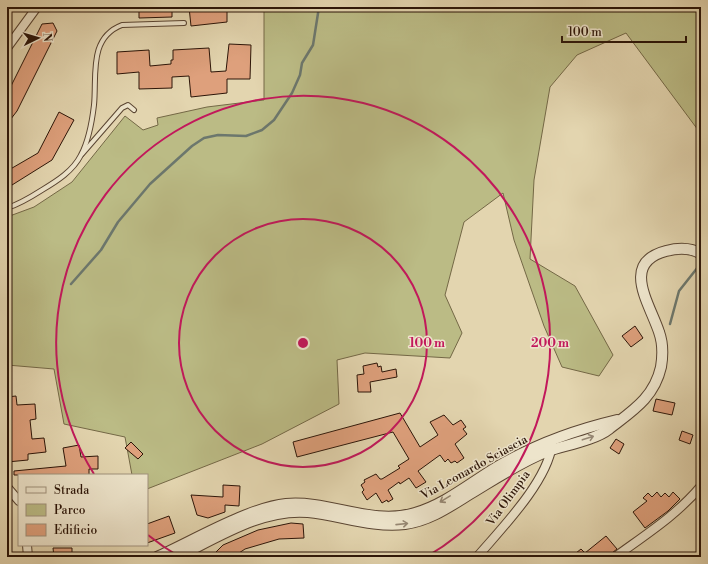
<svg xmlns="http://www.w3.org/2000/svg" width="708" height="564" font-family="'Libre Bodoni',serif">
<rect width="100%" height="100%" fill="#e3d5af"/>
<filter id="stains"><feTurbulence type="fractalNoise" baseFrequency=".005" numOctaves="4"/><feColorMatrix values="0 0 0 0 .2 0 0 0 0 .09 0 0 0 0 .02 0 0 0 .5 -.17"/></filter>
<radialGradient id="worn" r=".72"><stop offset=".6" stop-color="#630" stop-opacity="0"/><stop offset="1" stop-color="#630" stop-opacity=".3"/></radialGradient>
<!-- green -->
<polygon fill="#bbbb85" stroke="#746846" points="264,7 701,7 701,134 626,33 577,55 550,87 534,180 530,259 575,286 613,355 599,376 562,367 544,326 514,240 503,193 464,222 445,295 462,333 450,358 365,353 337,360 339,404 262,444 147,489 147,475 132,475 125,437 64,424 54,369 7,365 7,217 34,207 72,182 125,116 143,130 158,125 157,118 207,107 264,100"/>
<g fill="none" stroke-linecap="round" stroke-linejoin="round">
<!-- stream -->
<g stroke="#6c776d" stroke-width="2.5">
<polyline points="71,284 101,250 118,222 150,184 192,146 204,138 218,135 246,136 262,130 274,120 292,93 300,75 302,63 313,45 319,7"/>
<polyline points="670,324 679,291 698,267"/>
</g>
</g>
<!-- building -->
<g fill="#dea07c" stroke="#2c1508">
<polygon points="139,7 172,7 172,17 139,18"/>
<polygon points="189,7 227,7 227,22 191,26"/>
<polygon points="53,23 57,31 17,111 7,124 7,94 42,24"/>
<polygon points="229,44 251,45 250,79 227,79 227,93 191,97 189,76 172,77 172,88 139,89 139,72 117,74 117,52 149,50 150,66 171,64 171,60 173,60 173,50 209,48 211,72 226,71"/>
<polygon points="59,112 74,120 52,160 12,185 7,177 7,171 38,153"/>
<polygon points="635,326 643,338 631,347 622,336"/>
<polygon points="377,363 378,367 381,366 382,372 396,369 397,377 370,382 371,392 358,392 357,375 364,374 363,366"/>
<polygon points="16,396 17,405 35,404 36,419 30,420 32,439 44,438 46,452 28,454 28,460 7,462 7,397"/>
<polygon points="656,399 675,403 672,415 653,411"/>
<polygon points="400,413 420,447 438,435 430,422 444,415 453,425 461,420 466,427 463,429 467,434 455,444 464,458 457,463 455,461 451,463 448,459 445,462 440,455 418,471 426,482 416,488 409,478 400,484 399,482 388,490 393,499 388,502 387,500 382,503 376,493 367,500 362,492 364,490 361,485 365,482 364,480 376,474 380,479 382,479 400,468 398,466 409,459 393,432 297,457 293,442"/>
<polygon points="682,431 693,435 690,444 679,440"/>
<polygon points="616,439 624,444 619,454 610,448"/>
<polygon points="131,442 143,454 138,459 125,448"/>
<polygon points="79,445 81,457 98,456 98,469 89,469 89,475 14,475 14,471 66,466 63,448"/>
<polygon points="223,485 240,486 239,506 225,505 225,512 208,518 197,515 191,495 223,497"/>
<polygon points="657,492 661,497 665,493 669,497 673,492 680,499 668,511 645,528 633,512 647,501 643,498 648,493 652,497"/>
<polygon points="169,516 175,533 147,543 147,524"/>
<polygon points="291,523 303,524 304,538 279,539 245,549 233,557 211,557 223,545 258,530"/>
<polygon points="606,536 617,549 607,557 571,557 581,549 585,553"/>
<polygon points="53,548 72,548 72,555 54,557"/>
</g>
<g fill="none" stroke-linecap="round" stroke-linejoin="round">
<!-- service casing -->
<g stroke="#5a4532" stroke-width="6">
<g id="service">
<polyline points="82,154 122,108 128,105 134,110"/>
<path d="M7 208C20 204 31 197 42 190 57 181 73 171 81 155 89 140 92 122 94 105 97 76 88 38 122 25L184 23"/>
</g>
</g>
<!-- minor casing -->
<g stroke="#5a4532" stroke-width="10">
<g id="minor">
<polyline points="7,48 37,7"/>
<polyline points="7,487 19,501"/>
<polyline points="27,545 28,557"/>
<path d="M477 557C501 529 547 482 552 445"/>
<path d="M615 557C645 535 677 515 701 486"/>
</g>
</g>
<!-- tertiary casing -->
<g stroke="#5a4532" stroke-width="12">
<g id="tertiary">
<path d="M157 557C193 541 248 508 286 504 329 500 372 526 415 513 447 504 475 479 504 463 539 443 579 429 617 420"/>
<path d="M177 557C218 537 262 508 308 512 340 515 372 528 405 524 429 521 449 507 470 494 495 479 520 462 548 451 566 445 595 440 609 429 632 411 654 398 661 367 663 355 663 343 659 332 650 304 620 263 666 251 678 248 690 247 701 254"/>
</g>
</g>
<!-- service -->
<use href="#service" stroke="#ede4cb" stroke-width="4"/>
<!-- minor -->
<use href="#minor" stroke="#ede4cb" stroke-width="8"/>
<!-- tertiary -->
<use href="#tertiary" stroke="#ede4cb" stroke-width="10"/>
</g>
<!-- one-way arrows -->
<defs><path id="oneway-shaft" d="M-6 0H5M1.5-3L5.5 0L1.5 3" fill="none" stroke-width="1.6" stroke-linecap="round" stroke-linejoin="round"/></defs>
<g stroke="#968773">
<use href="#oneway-shaft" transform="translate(588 438) rotate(-18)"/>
<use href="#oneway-shaft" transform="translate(445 499) rotate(149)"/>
<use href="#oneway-shaft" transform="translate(402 524) rotate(-6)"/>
</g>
<!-- distance rings -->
<g fill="none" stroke="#c2185b" stroke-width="2">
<circle cx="303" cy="343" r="124"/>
<path d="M180 557A247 247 0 0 1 148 535M94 474A247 247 0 1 1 426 557"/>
</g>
<g text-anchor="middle" stroke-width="3" stroke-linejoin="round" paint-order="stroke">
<!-- street labels -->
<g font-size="12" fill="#2c1508" stroke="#ede4cb">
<text transform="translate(474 467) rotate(-29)" y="4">Via Leonardo Sciascia</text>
<text transform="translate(508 498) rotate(-54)" y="4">Via Olimpia</text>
</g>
</g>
<circle cx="303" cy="343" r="6" fill="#c2185b" stroke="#ede4cb" stroke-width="2"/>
<g font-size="12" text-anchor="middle" font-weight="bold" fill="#c2185b" stroke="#ede4cb" stroke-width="3" stroke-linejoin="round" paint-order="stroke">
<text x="427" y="347">100 m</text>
<text x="550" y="347">200 m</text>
</g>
<!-- margin -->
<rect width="708" height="564" fill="none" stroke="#e3d5af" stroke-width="24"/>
<rect x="8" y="8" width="692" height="548" fill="none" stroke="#2c1508" stroke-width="2"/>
<rect x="12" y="12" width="684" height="540" fill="none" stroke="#2c1508"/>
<!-- legend -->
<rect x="18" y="474" width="130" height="72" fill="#ede4cb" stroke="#a0917d"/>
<rect x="26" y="487" width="20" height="6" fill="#ede4cb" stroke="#a0917d"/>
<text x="54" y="494" font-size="12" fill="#2c1508">Strada</text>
<rect x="26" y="504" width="20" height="12" fill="#bbbb85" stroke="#a0917d"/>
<text x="54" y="514" font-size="12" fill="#2c1508">Parco</text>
<rect x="26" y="524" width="20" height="12" fill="#dea07c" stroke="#a0917d"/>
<text x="54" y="534" font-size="12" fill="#2c1508">Edificio</text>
<!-- north arrow -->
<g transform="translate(38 38) rotate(85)" stroke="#ede4cb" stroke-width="3" paint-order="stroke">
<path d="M0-3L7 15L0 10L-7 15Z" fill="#2c1508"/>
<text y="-6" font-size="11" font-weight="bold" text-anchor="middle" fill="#2c1508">N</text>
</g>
<!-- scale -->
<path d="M562 36v6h124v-6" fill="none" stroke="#2c1508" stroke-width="2"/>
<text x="568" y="36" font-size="12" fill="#2c1508" stroke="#ede4cb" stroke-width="3" paint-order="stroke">100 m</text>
<rect width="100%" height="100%" filter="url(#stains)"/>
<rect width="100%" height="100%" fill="url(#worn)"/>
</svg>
